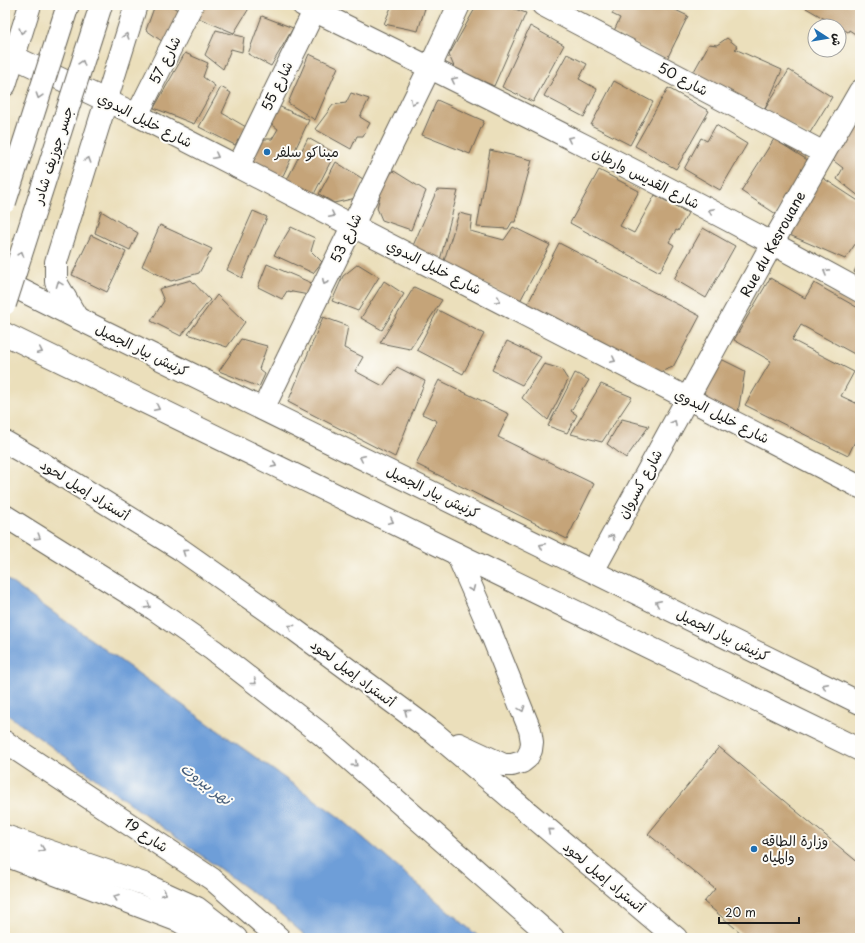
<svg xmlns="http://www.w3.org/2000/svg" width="865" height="943" font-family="'Playpen Sans','Playpen Sans Arabic',sans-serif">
<rect width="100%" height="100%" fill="#fdfcf7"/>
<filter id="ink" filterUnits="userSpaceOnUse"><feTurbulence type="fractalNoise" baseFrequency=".025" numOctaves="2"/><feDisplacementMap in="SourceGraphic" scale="8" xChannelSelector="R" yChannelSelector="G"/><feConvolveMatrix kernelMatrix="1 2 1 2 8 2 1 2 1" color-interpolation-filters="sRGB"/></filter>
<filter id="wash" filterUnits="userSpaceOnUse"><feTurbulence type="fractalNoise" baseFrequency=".012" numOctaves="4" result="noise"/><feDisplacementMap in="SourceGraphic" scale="16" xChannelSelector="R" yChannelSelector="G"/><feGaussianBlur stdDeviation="0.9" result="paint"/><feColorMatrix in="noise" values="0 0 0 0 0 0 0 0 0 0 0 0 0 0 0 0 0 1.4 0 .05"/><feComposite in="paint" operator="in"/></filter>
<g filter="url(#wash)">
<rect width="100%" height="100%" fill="#ebdfbb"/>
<!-- water -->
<polygon fill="#6e9ed8" stroke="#455d7a" points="5,578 339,817 480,938 308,938 275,909 5,713"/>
<g id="blocks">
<!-- building -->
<g fill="#c5a479">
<polygon points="155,5 170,5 179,11 166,44 146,30"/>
<polygon points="202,5 251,5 234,33 196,17"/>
<polygon points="392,5 426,5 418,31 384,24"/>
<polygon points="477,5 504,5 526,13 494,86 455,69 449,55"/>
<polygon points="617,5 665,5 688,16 667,59 613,33 620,18 612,14"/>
<polygon points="808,5 860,5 860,37 849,30 848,32 839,27 839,26 837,26 806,8"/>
<polygon points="262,16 293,28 271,66 248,54"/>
<polygon points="530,26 564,45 533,102 502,87"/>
<polygon points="216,30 244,37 242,52 231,49 223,69 205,55"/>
<polygon points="727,38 738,47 735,49 782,70 765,109 718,89 693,73 709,44 717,45"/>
<polygon points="185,53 208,63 203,77 215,86 194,124 154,108"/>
<polygon points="309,54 338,67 315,120 288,103"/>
<polygon points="567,54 587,64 579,79 597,89 584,117 544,96"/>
<polygon points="789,70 832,97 808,136 765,109"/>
<polygon points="614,81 653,102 630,145 591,125"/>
<polygon points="221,87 231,93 222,113 246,127 235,145 199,127"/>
<polygon points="668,88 709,111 676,169 635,146"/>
<polygon points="351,93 369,99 360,117 370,123 363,136 357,136 351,149 315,129 333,105 346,103"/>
<polygon points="437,100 484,121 470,154 422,135"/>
<polygon points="274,104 309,120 281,180 252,164 260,139 272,139 278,129 265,119"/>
<polygon points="857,117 860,120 860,197 837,179 843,168 830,158"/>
<polygon points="716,125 747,144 720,190 684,169 701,138 707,141"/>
<polygon points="308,138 335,153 311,200 284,186"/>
<polygon points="774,139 809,161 776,214 741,191"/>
<polygon points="490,150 532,160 515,222 512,222 508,229 477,227"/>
<polygon points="336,162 363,179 356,198 334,203 319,194"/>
<polygon points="599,170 639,191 620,226 634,233 655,195 688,213 678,231 676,230 669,242 674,245 660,272 570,223"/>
<polygon points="394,171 426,191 411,230 382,220 377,208 385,177"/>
<polygon points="823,178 860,202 860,237 845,259 785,233"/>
<polygon points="437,190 458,191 439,264 412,248"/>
<polygon points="101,211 138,233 130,250 95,233"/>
<polygon points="253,211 267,217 242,278 227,270"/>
<polygon points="459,213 472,216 470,231 504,240 513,227 550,245 520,301 443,264"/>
<polygon points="160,225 212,249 199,273 171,281 142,266"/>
<polygon points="291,227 315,238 311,251 322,262 313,273 274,255"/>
<polygon points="703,228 735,246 706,298 674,279"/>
<polygon points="91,235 126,252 107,292 72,275"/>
<polygon points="559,243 700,316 673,367 652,375 525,309"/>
<polygon points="860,260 860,277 854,272"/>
<polygon points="267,264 314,284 309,295 287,291 282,299 258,287"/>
<polygon points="358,264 379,277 358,311 332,301 343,276"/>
<polygon points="770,278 805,298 814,283 860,309 860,357 801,325 792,340 854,372 841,396 860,405 860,431 848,456 745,405 771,361 734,340"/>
<polygon points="191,280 210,300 181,336 151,321 164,301 159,289"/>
<polygon points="384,281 404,294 382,330 361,318"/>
<polygon points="414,287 442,300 410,349 380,343"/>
<polygon points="217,295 245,322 227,347 188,334"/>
<polygon points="438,310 484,334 463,374 417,350"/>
<polygon points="323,317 348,326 344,348 363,357 355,371 383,386 397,367 425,381 395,457 288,402"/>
<polygon points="241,339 267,346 259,369 265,374 259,387 219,371"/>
<polygon points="507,341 541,357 522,385 492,370"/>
<polygon points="715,356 745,371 737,418 709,406 701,383"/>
<polygon points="544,364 561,369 568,380 548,420 522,398"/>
<polygon points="575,373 589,380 571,411 577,415 567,433 548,426"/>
<polygon points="439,380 509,414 498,437 594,484 567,539 416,464 437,421 422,414"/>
<polygon points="601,384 632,397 602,442 571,434"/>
<polygon points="622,419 649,426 626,458 607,444"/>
<polygon points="719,747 860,864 860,938 747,938 704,902 715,889 648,834"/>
</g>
</g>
</g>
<g filter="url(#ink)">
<use href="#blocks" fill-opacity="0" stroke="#646054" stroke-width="1"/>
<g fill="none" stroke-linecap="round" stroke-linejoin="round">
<!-- minor casing -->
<g stroke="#646054" stroke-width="24">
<g id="minor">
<path d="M303 5C490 97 677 190 860 291"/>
<polyline points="543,5 824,153"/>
<polyline points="137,115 192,5"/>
<polyline points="238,167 317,5"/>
<polyline points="263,409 430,67 459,5"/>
<polyline points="593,571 773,242 860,91"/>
</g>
</g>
<!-- tertiary casing -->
<g stroke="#646054" stroke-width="24">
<g id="tertiary">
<polyline points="14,57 137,115 860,487"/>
<polyline points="5,742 212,879 279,938"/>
</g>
</g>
<!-- trunk casing -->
<g stroke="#646054" stroke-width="24">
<g id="trunk">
<polyline points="5,282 77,318 860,703"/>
<polyline points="5,334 860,750"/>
</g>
</g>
<!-- motorway casing -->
<g stroke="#646054" stroke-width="24">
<g id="motorway">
<polyline points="5,85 30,5"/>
<polyline points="77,318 56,282 56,262 136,5"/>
<polyline points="5,442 40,462 180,549 295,630 433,732 676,938"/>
<polyline points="5,516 154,609 213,650 321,734 553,938"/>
<polyline points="457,554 485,618 530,730 532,742 531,750 527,758 522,762 512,765 504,765 459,744"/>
<polyline points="5,836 144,884 179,900 197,908 236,938"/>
<polyline points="5,855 179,921 194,930 204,938"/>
</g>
</g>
<!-- minor -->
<use href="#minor" stroke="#fff" stroke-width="22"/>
<!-- tertiary -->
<use href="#tertiary" stroke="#fff" stroke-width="22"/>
<!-- trunk -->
<use href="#trunk" stroke="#fff" stroke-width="22"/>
<!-- motorway -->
<use href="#motorway" stroke="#fff" stroke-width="22"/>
<!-- motorway-bridge casing -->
<g stroke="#646054" stroke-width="24" stroke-linecap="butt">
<g id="motorway-bridge">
<polyline points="5,202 68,5"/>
<polyline points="5,304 101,5"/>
</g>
</g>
<!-- motorway-bridge -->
<use href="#motorway-bridge" stroke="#fff" stroke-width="22"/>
</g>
<!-- one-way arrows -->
<defs><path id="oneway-chevron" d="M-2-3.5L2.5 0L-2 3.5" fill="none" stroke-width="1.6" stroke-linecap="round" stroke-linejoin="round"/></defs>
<g stroke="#999">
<use href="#oneway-chevron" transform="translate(22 31) rotate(107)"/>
<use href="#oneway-chevron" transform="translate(126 36) rotate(-73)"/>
<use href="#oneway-chevron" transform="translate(82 63) rotate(-72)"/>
<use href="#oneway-chevron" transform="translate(454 80) rotate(-153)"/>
<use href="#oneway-chevron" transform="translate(39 96) rotate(108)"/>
<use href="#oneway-chevron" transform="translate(413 102) rotate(116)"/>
<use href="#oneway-chevron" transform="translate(570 139) rotate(-153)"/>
<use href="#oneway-chevron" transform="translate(216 156) rotate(27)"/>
<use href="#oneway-chevron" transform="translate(88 160) rotate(-72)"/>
<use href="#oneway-chevron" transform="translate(711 211) rotate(-153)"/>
<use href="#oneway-chevron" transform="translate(332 215) rotate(27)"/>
<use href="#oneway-chevron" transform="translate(21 254) rotate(-72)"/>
<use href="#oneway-chevron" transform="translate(826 272) rotate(-151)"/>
<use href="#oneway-chevron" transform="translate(325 282) rotate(116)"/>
<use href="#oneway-chevron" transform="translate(59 284) rotate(-111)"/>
<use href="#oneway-chevron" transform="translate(498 300) rotate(27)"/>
<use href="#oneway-chevron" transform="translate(40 351) rotate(26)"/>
<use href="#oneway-chevron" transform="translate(613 360) rotate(27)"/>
<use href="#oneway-chevron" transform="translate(157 408) rotate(26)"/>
<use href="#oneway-chevron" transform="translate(674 423) rotate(-61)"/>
<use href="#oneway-chevron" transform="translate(362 458) rotate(-154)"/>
<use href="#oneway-chevron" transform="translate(274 465) rotate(26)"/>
<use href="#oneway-chevron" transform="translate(391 521) rotate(26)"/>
<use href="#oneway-chevron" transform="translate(38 537) rotate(32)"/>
<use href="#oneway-chevron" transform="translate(612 537) rotate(-61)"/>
<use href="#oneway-chevron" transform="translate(542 546) rotate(-154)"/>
<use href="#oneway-chevron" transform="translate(185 552) rotate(-146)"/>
<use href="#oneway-chevron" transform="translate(472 589) rotate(67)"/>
<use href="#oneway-chevron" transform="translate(658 603) rotate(-154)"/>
<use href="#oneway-chevron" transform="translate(148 606) rotate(32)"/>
<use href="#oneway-chevron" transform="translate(291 627) rotate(-144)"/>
<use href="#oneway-chevron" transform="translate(254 682) rotate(38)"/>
<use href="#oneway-chevron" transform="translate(825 686) rotate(-154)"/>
<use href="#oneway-chevron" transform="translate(522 709) rotate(70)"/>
<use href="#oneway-chevron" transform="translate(407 712) rotate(-143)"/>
<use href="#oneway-chevron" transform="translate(355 764) rotate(41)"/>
<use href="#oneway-chevron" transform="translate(550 831) rotate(-140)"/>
<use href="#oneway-chevron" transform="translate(42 849) rotate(19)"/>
<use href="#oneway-chevron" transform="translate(164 893) rotate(24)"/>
<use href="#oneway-chevron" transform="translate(116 897) rotate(-160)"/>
</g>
</g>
<!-- markers -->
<g fill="#1f6fb2" stroke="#fdfcf7" stroke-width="1.5">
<circle cx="267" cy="152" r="4"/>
<circle cx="754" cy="849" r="4"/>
</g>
<g text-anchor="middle" stroke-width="4" stroke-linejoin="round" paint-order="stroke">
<!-- street labels -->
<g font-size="14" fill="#1c1c1c" stroke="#fdfcf7">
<text transform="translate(165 60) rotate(-63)" y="5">شارع 57</text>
<text transform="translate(683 79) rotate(28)" y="5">شارع 50</text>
<text transform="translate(277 86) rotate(-64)" y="5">شارع 55</text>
<text transform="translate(145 120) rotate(27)" y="5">شارع خليل البدوي</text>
<text transform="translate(53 155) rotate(-72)" y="5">جسر جوزيف شادر</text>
<text transform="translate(646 178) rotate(27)" y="5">شارع القديس وارطان</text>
<text transform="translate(346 238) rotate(-64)" y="5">شارع 53</text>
<text transform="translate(773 244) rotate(-61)" y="5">Rue du Kesrouane</text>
<text transform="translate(434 267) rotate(27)" y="5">شارع خليل البدوي</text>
<text transform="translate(142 350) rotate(26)" y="5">كرنيش بيار الجميل</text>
<text transform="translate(722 416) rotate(27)" y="5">شارع خليل البدوي</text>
<text transform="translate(640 484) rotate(-61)" y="5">شارع كسروان</text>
<text transform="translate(85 490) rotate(32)" y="5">أتستراد إميل لحود</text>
<text transform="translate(433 492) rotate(26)" y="5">كرنيش بيار الجميل</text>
<text transform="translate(723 635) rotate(26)" y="5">كرنيش بيار الجميل</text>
<text transform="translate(353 673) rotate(37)" y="5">أتستراد إميل لحود</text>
<text transform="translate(146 835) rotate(34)" y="5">شارع 19</text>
<text transform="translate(604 877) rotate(40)" y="5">أتستراد إميل لحود</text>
</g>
<!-- poi labels -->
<g font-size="14" fill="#1c1c1c" stroke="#fdfcf7" text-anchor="start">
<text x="275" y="157">ميناكو سلفر</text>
<text x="762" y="846">وزارة الطاقه<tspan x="762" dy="16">والمياه</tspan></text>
</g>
<!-- water labels -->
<g font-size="15" font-style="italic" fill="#455d7a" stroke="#fdfcf7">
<text transform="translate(206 784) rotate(37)" y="5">نهر بيروت</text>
</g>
</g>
<!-- margin -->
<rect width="865" height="943" fill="none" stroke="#fdfcf7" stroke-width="20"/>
<!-- north arrow -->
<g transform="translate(827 38) rotate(102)"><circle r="19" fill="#fdfcf7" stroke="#a3a29f"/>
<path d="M0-3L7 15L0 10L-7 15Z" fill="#1f6fb2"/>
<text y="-6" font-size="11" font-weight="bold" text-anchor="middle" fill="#1c1c1c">ش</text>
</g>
<!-- scale -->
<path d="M719 917v6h80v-6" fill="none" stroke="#1c1c1c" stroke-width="2"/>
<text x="725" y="917" font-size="12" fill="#1c1c1c" stroke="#fdfcf7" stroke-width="3" paint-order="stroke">20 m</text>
</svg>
